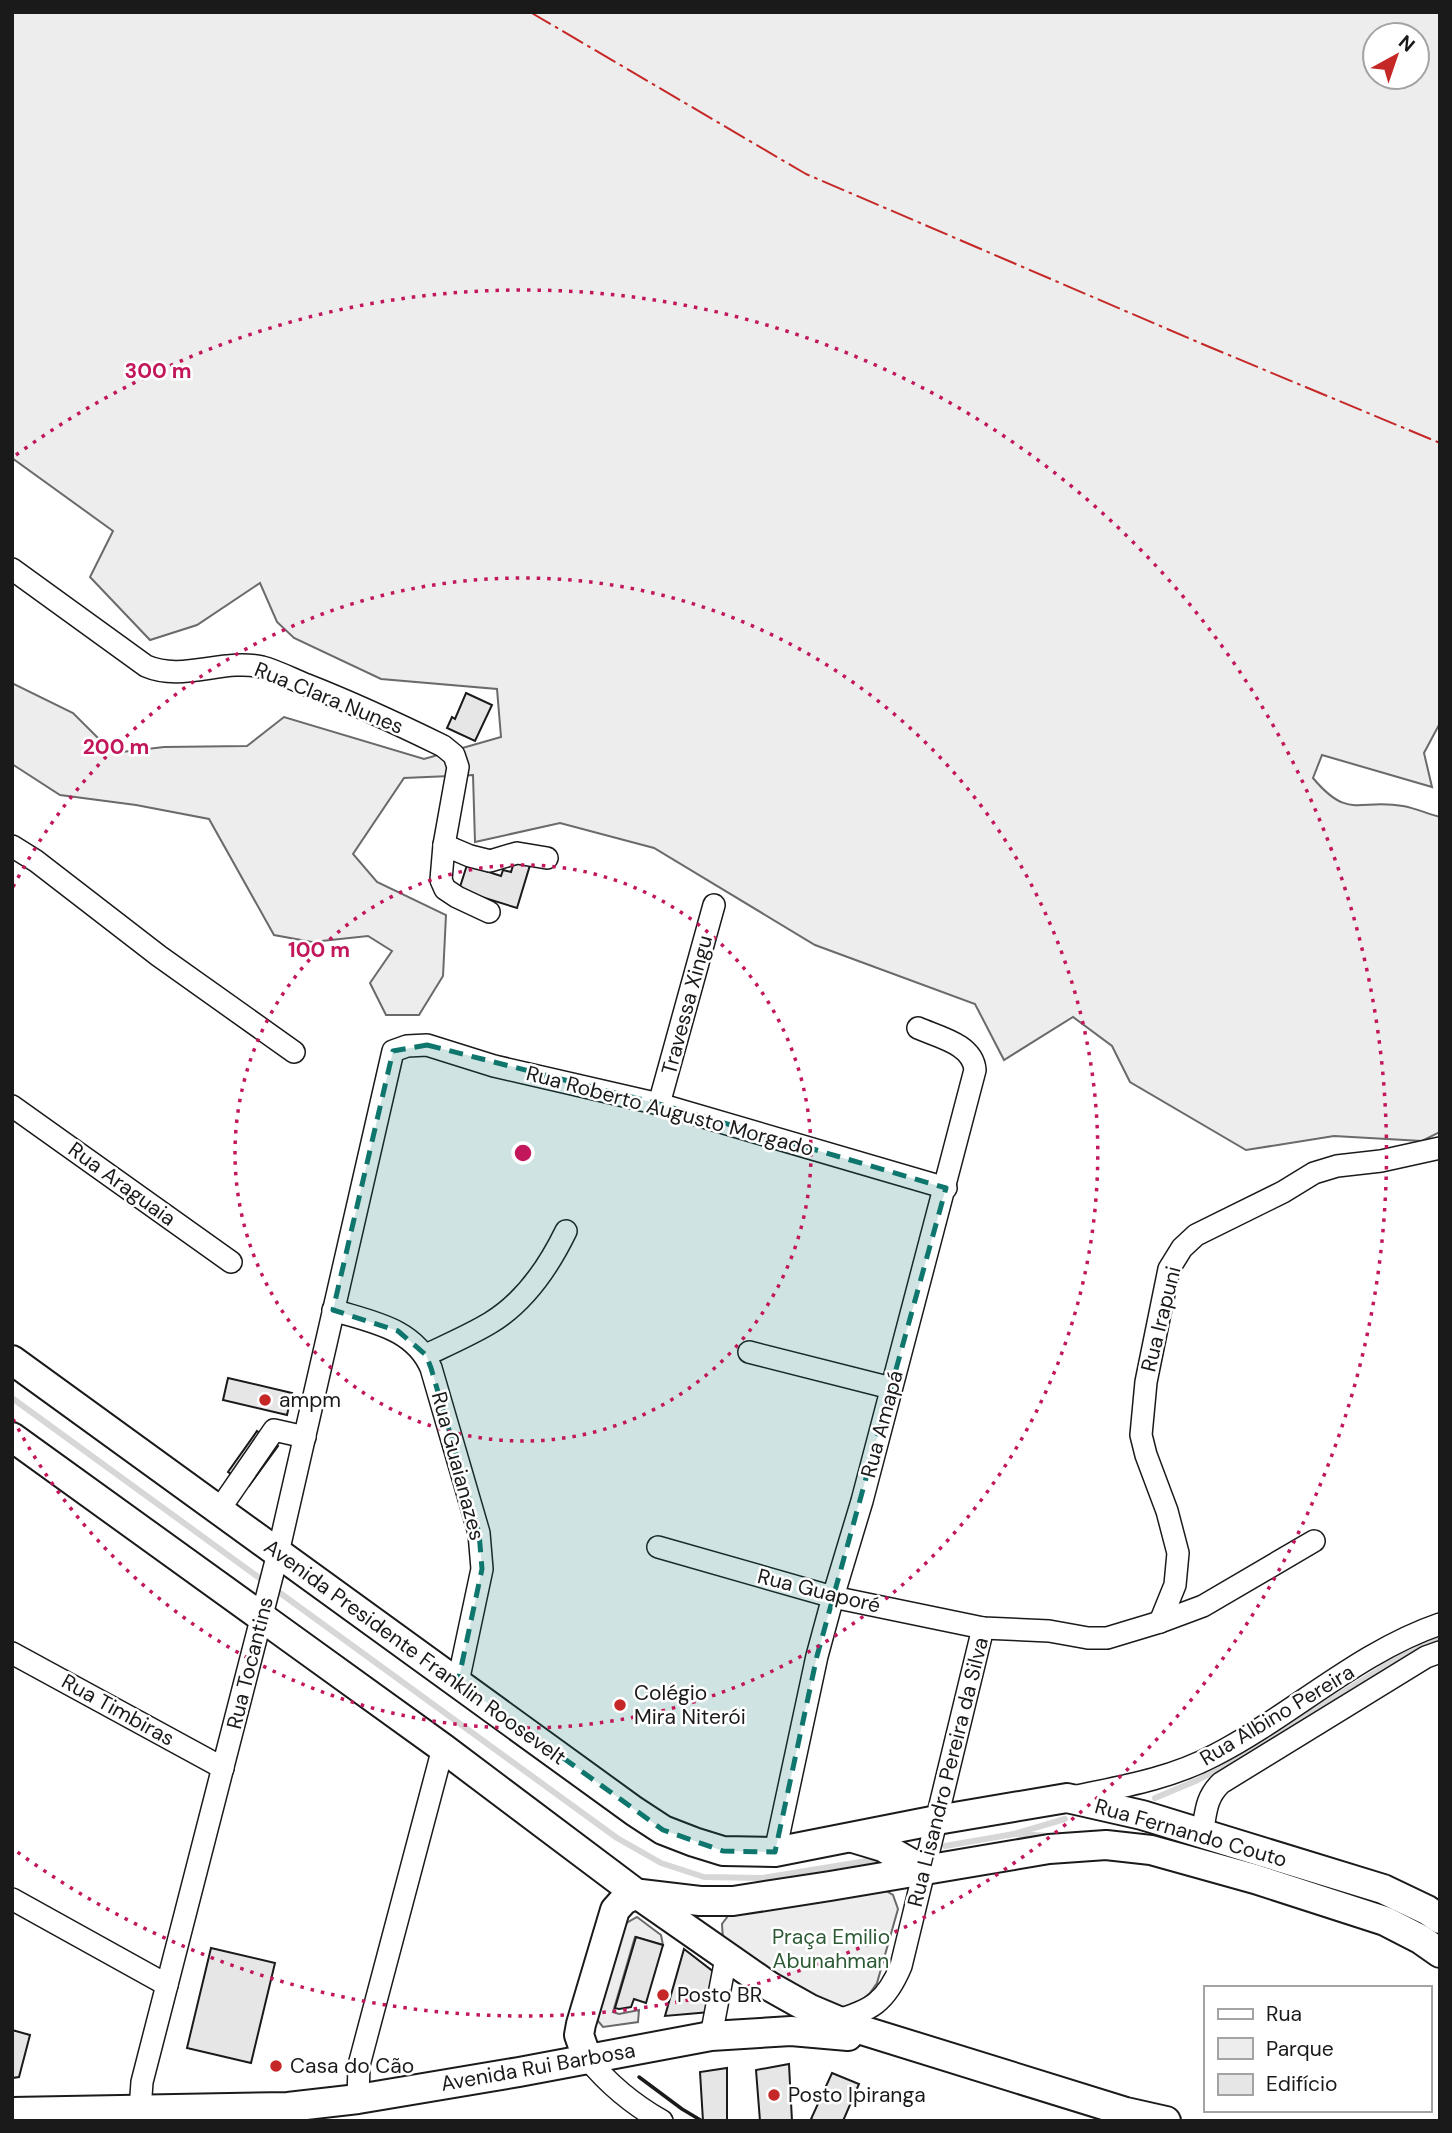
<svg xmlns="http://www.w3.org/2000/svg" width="1452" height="2133" font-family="'DM Sans',sans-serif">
<rect width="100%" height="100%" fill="#fff"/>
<!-- green -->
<g fill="#ededed" stroke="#6a6a6a" stroke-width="2" fill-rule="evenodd">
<path d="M12 12H1440V723L1424 753 1432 787 1322 755 1313 778C1349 821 1359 798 1403 806 1415 808 1428 814 1440 817V1132L1422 1141 1334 1136 1246 1150 1130 1082 1112 1046 1073 1017 1004 1060 975 1004 815 945 654 848 560 823 475 842 473 775 404 778 353 854 377 882 446 915 443 976 419 1015H386L370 983 392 951 368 936 312 942 274 935 209 819 136 805 60 795 12 764V683L73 713 113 753 164 747 247 746 284 717 424 759 501 737 497 689 381 679 294 638 277 622 260 583 197 625 150 640 90 577 113 531 12 458ZM1375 35H1417V77H1375Z"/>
<polygon points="881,1888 893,1895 898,1909 877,1983 870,1993 861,2001 850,2006 838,2008 798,1993 723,1940 722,1924 731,1912"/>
<polygon points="637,1917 661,1935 663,1945 635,1937 613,2012 619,2014 639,2010 638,2022 603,2027 598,2021 597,2012 623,1925"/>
</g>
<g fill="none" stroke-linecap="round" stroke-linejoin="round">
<!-- stream -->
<g stroke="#d7d7d7" stroke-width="6">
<polyline points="12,1398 617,1838 661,1863 704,1877 762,1878 879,1859"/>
<polyline points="1155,1798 1198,1780 1243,1755 1398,1658 1440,1639"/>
<polyline points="1014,1834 1051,1836"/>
<polyline points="945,1846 1014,1834 1065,1819"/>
</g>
</g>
<!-- building -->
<g fill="#e6e6e6" stroke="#1a1a1a" stroke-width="2">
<polygon points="466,693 492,705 475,741 447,728 452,717 455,719"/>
<polygon points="515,859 530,865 517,908 459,890 467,865 501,876 503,870 511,872"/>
<polygon points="228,1378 292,1393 287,1415 223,1400"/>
<polygon points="257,1431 278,1446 249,1486 228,1472"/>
<polygon points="636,1937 663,1945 646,2003 634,1999 631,2007 619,2009 615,2008"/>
<polygon points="211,1948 275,1963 251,2063 187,2048"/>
<polygon points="684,1949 719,1976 710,2012 665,2016"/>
<polygon points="12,2030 30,2035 19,2077 12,2078"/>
<polygon points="789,2064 792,2121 760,2121 756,2070"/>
<polygon points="727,2068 727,2120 703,2121 700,2072"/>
<polygon points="832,2073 859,2084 843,2121 815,2121 811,2119"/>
</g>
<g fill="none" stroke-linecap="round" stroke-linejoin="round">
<!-- minor casing -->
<g stroke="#1a1a1a" stroke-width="24">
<g id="minor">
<path d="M12 569 146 666C183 682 223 658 262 667 277 671 292 679 307 685 353 703 398 724 443 746L454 755 458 767 444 845 441 880 445 889 457 897 489 912"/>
<polyline points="444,845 470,856 490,861 517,853 547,858"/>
<polyline points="12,846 36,861 159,956 294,1052"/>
<polyline points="659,1104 714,905"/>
<polyline points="12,1106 231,1262"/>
<path d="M333 1310C371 1322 414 1328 431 1368L479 1533 482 1569 458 1682"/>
<polyline points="749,1352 891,1388"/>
<path d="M426 1355C447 1345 470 1335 490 1323 525 1302 549 1266 566 1231"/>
<polyline points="219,1510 274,1430 305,1437"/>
<polyline points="658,1547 833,1597 983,1628 1049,1631 1088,1638 1107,1638 1160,1622 1203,1606 1314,1541"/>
<polyline points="1160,1622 1175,1585 1178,1553 1167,1511 1146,1455 1141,1435 1146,1382 1169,1269 1182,1248 1196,1235 1283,1192 1314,1173 1337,1166 1381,1161 1440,1148"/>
<polyline points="12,1653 223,1768"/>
<path d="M1072 1797C1120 1787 1170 1779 1215 1755 1291 1716 1358 1652 1440 1624"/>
<path d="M1202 1834C1206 1814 1205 1798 1221 1783L1426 1657 1440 1652"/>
<path d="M775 1852 817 1656 833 1597 862 1501 975 1070C973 1044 938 1037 918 1028"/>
<polyline points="12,1899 167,1985"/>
<path d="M834 2021C871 2011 886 2002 901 1966L983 1628"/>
<polyline points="711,2036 726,1958"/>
<path d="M587 2058C609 2085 632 2104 662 2121"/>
<polyline points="358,2099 359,2065 443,1748"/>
<polyline points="140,2110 142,2082 278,1553 393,1051 407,1046 427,1045 494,1066 659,1104 946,1188"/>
</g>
</g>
<!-- major casing -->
<g stroke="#1a1a1a" stroke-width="32">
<g id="major">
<polyline points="12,1360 634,1811 663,1830 694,1842 723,1851 775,1852 937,1820 1067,1798 1142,1815 1383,1889 1427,1910 1440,1919"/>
<polyline points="12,1437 443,1748 637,1894 769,1986 810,2009 855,2028 1126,2112 1166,2121"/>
<polyline points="853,1838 883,1847 923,1870"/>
<polyline points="641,1894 700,1901 733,1901 830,1886 1049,1849 1106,1845 1151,1850 1255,1879 1385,1921 1420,1939 1440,1953"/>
<polyline points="587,2058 579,2035 581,2024 615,1910 624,1900 637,1894"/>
<polyline points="12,2112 288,2107 358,2099 519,2072 711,2036 791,2031 848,2036"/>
</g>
</g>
<!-- minor -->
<use href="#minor" stroke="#fff" stroke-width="21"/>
<!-- major -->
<use href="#major" stroke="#fff" stroke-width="28"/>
<!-- wall -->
<polyline stroke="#1a1a1a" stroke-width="3.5" points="639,2077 682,2109 702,2121"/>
<!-- power -->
<polyline stroke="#c62828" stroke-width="2" stroke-dasharray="24 5 3.5 5" stroke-linecap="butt" points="530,12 806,174 1200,343 1440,443"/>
</g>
<!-- marked area -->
<path fill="#0f766e" fill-opacity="0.2" stroke="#0f766e" stroke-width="5" stroke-dasharray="14 9" stroke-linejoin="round" d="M427 1045 659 1104 946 1188 817 1656 775 1852 723 1851 663 1830 458 1682 482 1569 479 1533 431 1368 426 1355 398 1331 333 1310 393 1051Z"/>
<!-- distance rings -->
<g fill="none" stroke="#c2185b" stroke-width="3.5" stroke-dasharray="3.5 7">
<circle cx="523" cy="1153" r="288"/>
<path d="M13 887A575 575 0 1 1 13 1419"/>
<path d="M16 455A863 863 0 1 1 16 1851"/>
</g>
<!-- markers -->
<g fill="#c62828" stroke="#fff" stroke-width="2.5">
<circle cx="265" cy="1400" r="7"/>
<circle cx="620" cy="1705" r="7"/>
<circle cx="663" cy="1995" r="7"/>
<circle cx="276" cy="2066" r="7"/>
<circle cx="774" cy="2095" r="7"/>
</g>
<g text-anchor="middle" stroke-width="5" stroke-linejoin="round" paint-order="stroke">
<!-- street labels -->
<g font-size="21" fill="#1a1a1a" stroke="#fff">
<text transform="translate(329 698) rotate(22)" y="7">Rua Clara Nunes</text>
<text transform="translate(687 1005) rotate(-75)" y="7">Travessa Xingu</text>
<text transform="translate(670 1111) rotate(15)" y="7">Rua Roberto Augusto Morgado</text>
<text transform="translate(122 1184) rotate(36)" y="7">Rua Araguaia</text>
<text transform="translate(1161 1319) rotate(-76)" y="7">Rua Irapuni</text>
<text transform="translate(882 1424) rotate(-75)" y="7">Rua Amapá</text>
<text transform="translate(458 1466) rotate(75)" y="7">Rua Guaianazes</text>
<text transform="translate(819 1591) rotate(14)" y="7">Rua Guaporé</text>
<text transform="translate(415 1652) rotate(36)" y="7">Avenida Presidente Franklin Roosevelt</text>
<text transform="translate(250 1663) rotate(-76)" y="7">Rua Tocantins</text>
<text transform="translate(118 1710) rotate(29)" y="7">Rua Timbiras</text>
<text transform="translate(1277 1715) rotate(-31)" y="7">Rua Albino Pereira</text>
<text transform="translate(948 1772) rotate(-76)" y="7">Rua Lisandro Pereira da Silva</text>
<text transform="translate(1191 1833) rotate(16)" y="7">Rua Fernando Couto</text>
<text transform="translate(538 2067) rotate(-10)" y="7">Avenida Rui Barbosa</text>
</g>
<!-- poi labels -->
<g font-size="21" fill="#1a1a1a" stroke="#fff" text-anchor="start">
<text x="279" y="1407">ampm</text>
<text x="634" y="1700">Colégio<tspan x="634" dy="24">Mira Niterói</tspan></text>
<text x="677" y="2002">Posto BR</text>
<text x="290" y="2073">Casa do Cão</text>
<text x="788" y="2102">Posto Ipiranga</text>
</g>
<!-- park labels -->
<g font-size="21" fill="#2b5a34" stroke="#fff">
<text x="831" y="1944">Praça Emilio<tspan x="831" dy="24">Abunahman</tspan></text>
</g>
</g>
<circle cx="523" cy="1153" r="10" fill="#c2185b" stroke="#fff" stroke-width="3.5"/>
<g font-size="21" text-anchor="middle" font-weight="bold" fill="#c2185b" stroke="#fff" stroke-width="5" stroke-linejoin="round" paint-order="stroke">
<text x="158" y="378">300 m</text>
<text x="116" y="754">200 m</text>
<text x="319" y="957">100 m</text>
</g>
<!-- border -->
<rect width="1452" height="2133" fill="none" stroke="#1a1a1a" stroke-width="28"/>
<!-- legend -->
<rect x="1204" y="1986" width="228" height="126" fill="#ffffff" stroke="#a3a3a3" stroke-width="2"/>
<rect x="1218" y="2009" width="35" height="10" fill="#ffffff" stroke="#a3a3a3" stroke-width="2"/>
<text x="1266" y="2021" font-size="21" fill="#1a1a1a">Rua</text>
<rect x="1218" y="2038" width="35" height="21" fill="#ededed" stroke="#a3a3a3" stroke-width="2"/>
<text x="1266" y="2056" font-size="21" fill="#1a1a1a">Parque</text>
<rect x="1218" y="2074" width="35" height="21" fill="#e6e6e6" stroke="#a3a3a3" stroke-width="2"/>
<text x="1266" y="2091" font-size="21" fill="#1a1a1a">Edifício</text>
<!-- north arrow -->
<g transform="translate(1396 56) rotate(40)"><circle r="33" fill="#ffffff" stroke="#a3a3a3" stroke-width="2"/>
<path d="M0-5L12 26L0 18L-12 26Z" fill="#c62828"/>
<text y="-10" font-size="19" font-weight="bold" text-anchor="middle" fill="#1a1a1a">N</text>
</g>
</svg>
